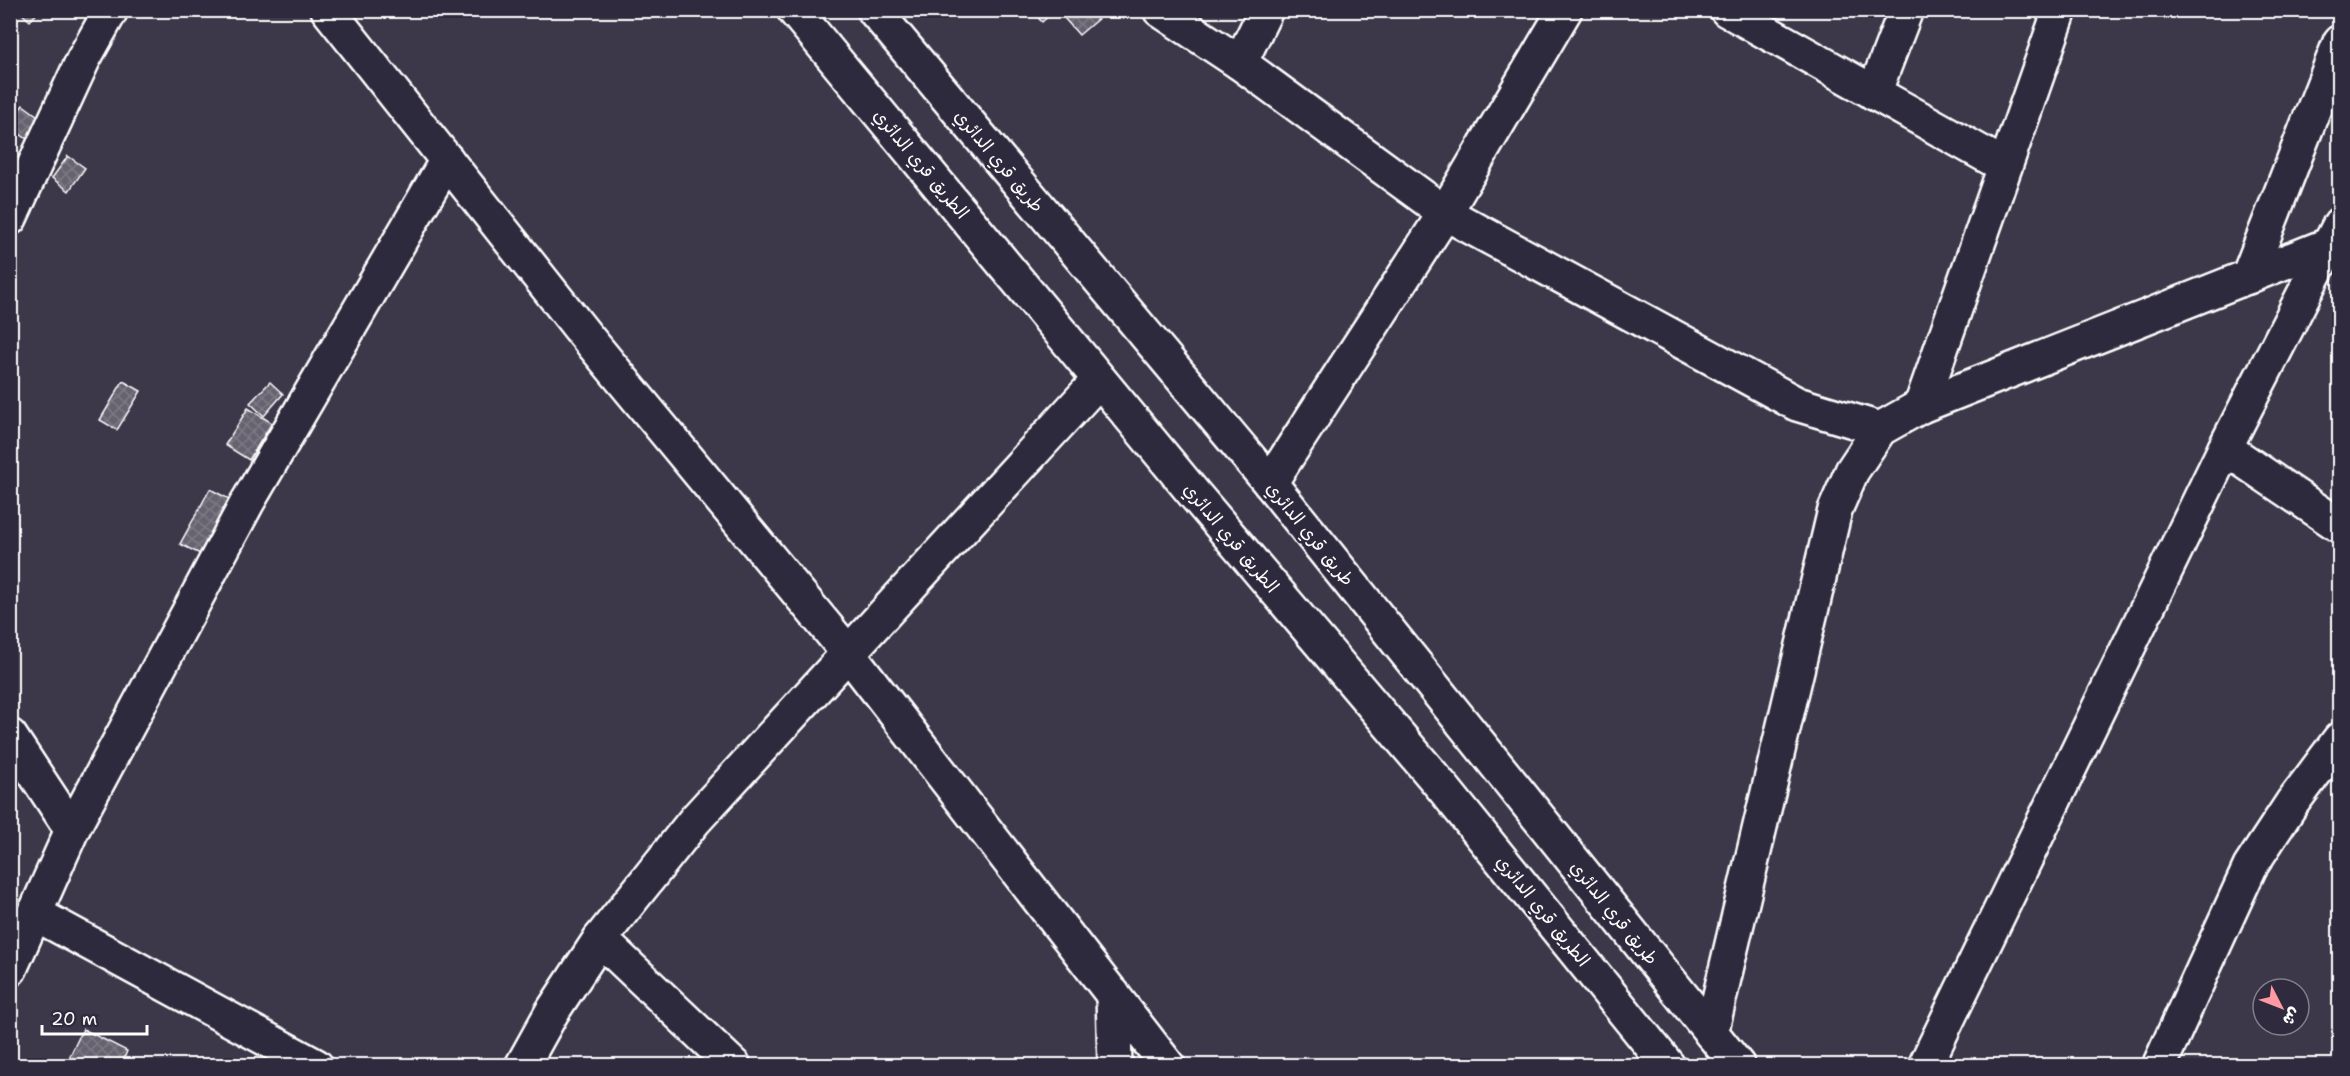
<svg xmlns="http://www.w3.org/2000/svg" width="2350" height="1076" font-family="'Shantell Sans','Playpen Sans Arabic',sans-serif">
<defs>
<pattern id="building-cross-hatch" width="8" height="8" patternUnits="userSpaceOnUse" patternTransform="scale(1.5)"><rect width="8" height="8" fill="#666270"/><path d="M0 0l8 8M0 8l8-8" fill="none" stroke="#7d7a85"/></pattern>
</defs>
<rect width="100%" height="100%" fill="#3c3749"/>
<filter id="ink" filterUnits="userSpaceOnUse"><feTurbulence type="fractalNoise" baseFrequency=".0167" numOctaves="2"/><feDisplacementMap in="SourceGraphic" scale="12" xChannelSelector="R" yChannelSelector="G"/><feConvolveMatrix kernelMatrix="1 2 1 2 8 2 1 2 1" color-interpolation-filters="sRGB"/></filter>
<g filter="url(#ink)">
<!-- building -->
<g fill="url(#building-cross-hatch)" stroke="#fff" stroke-width="1.5">
<polygon points="18,10 40,10 30,21"/>
<polygon points="1031,10 1055,10 1042,22"/>
<polygon points="1057,10 1092,10 1099,18 1079,35"/>
<polygon points="23,105 42,119 27,139 10,127 10,122"/>
<polygon points="68,156 85,168 69,191 52,178"/>
<polygon points="123,381 141,391 117,430 100,420"/>
<polygon points="270,382 283,394 264,416 250,403"/>
<polygon points="248,408 272,423 249,460 225,445"/>
<polygon points="210,489 233,501 204,556 180,544"/>
<polygon points="83,1029 127,1051 121,1066 65,1066"/>
</g>
<g fill="none" stroke-linecap="round" stroke-linejoin="round">
<!-- minor casing -->
<g stroke="#fff" stroke-width="38">
<g id="minor">
<polyline points="328,10 586,336 849,654 1168,1066"/>
<polyline points="1160,10 1240,63 1445,213 1797,404 1880,429"/>
<polyline points="1727,10 2005,166"/>
<polyline points="1240,63 1266,10"/>
<polyline points="1874,93 1906,10"/>
<polyline points="10,218 83,60 111,10"/>
<polyline points="2248,277 2340,42"/>
<polyline points="1921,406 2060,10"/>
<polyline points="2225,448 2340,526"/>
<polyline points="1270,483 1445,213 1565,10"/>
<polyline points="10,736 72,830 10,969"/>
<polyline points="72,830 247,503 447,160"/>
<polyline points="34,913 316,1066"/>
<polyline points="600,939 734,1066"/>
<polyline points="1113,994 1115,1066"/>
<polyline points="1711,1033 1835,510 1852,471 1880,429 1921,406 2328,245"/>
<polyline points="522,1066 552,1012 600,939 695,820 1099,380"/>
<polyline points="1925,1066 2225,448 2340,224"/>
<polyline points="2159,1066 2250,867 2292,803 2340,739"/>
</g>
</g>
<!-- highway casing -->
<g stroke="#fff" stroke-width="38">
<g id="highway">
<polyline points="794,10 1195,495 1444,789 1668,1066"/>
<polyline points="874,10 1270,483 1738,1066"/>
</g>
</g>
<!-- minor -->
<use href="#minor" stroke="#2f2a3d" stroke-width="33"/>
<!-- highway -->
<use href="#highway" stroke="#2f2a3d" stroke-width="33"/>
</g>
</g>
<g text-anchor="middle" stroke-width="4.5" stroke-linejoin="round" paint-order="stroke">
<!-- street labels -->
<g font-size="18" fill="#fff" stroke="#2f2a3d">
<text transform="translate(999 161) rotate(50)" y="6">طريق قري الدائري</text>
<text transform="translate(921 164) rotate(50)" y="6">الطريق قري الدائري</text>
<text transform="translate(1310 534) rotate(51)" y="6">طريق قري الدائري</text>
<text transform="translate(1231 538) rotate(50)" y="6">الطريق قري الدائري</text>
<text transform="translate(1543 911) rotate(51)" y="6">الطريق قري الدائري</text>
<text transform="translate(1614 913) rotate(51)" y="6">طريق قري الدائري</text>
</g>
</g>
<!-- margin -->
<rect width="2350" height="1076" fill="none" stroke="#2f2a3d" stroke-width="36"/>
<rect x="18" y="18" width="2314" height="1040" fill="none" stroke="#fff" stroke-width="2" filter="url(#ink)"/>
<!-- north arrow -->
<g transform="translate(2281 1007) rotate(132)"><circle r="28" fill="#2f2a3d" stroke="#827f8b" stroke-width="1.5"/>
<path d="M0-4.5L10 22L0 15L-10 22Z" fill="#ff9aa2"/>
<text y="-9" font-size="16" font-weight="bold" text-anchor="middle" fill="#ffffff">ش</text>
</g>
<!-- scale -->
<path d="M42 1025v9h105v-9" fill="none" stroke="#ffffff" stroke-width="3"/>
<text x="51" y="1025" font-size="18" fill="#ffffff" stroke="#2f2a3d" stroke-width="4.5" paint-order="stroke">20 m</text>
</svg>
